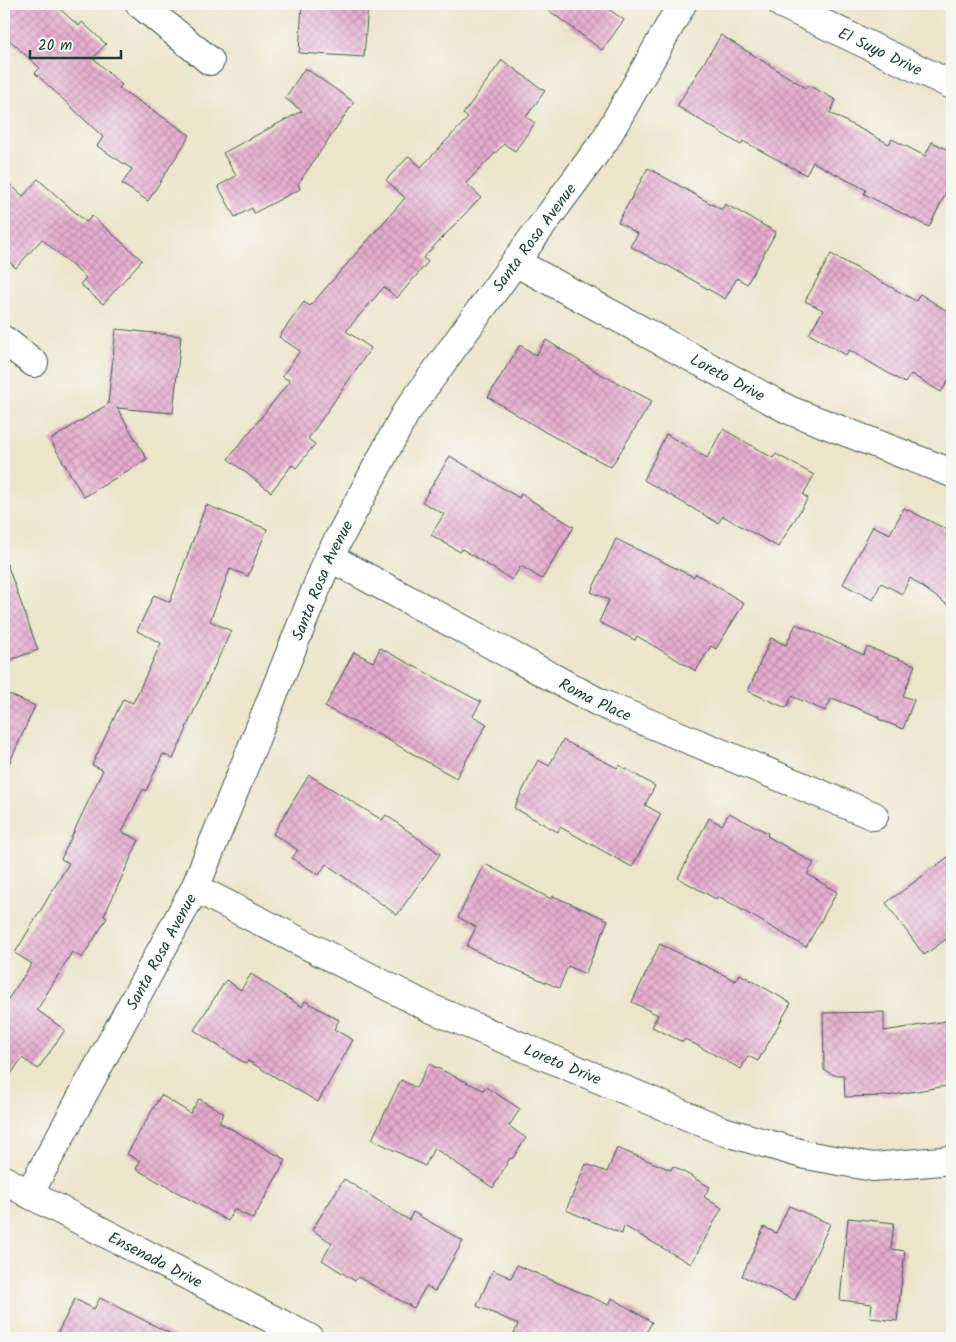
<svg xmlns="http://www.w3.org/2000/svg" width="956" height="1342" font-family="Kalam,sans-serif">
<defs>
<pattern id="building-cross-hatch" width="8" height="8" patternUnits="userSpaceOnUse" patternTransform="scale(1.25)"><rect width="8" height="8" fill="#e6accf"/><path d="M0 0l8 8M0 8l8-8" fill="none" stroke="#ba8da9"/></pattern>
</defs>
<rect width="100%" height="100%" fill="#f6f6f2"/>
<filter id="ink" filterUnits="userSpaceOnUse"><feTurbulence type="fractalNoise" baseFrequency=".02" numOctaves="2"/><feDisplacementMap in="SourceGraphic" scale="10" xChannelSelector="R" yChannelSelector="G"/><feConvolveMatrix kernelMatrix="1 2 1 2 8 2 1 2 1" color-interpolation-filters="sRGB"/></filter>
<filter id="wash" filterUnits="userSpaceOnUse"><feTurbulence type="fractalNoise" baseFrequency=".0096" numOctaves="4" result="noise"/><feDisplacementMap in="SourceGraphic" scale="20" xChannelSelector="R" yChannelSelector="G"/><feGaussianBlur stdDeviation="1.12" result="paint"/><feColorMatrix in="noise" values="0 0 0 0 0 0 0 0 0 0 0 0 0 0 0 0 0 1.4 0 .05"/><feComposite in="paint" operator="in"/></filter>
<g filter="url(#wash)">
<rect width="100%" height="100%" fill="#ece5ca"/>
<g id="blocks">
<!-- building -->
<g fill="url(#building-cross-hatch)">
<polygon points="4,4 54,4 79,26 82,22 106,44 93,58 122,85 119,88 190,135 148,201 122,184 132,169 97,146 103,137 35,73 40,68 4,35"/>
<polygon points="302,4 368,4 364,57 299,53"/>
<polygon points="540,4 601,4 624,20 602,50"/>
<polygon points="721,35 806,88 808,85 836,100 830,113 889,144 892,139 925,156 932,142 952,152 952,181 929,227 864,194 866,190 813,162 806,175 743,141 741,145 677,106"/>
<polygon points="502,60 545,91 526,117 535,123 515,151 504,144 466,183 481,197 423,258 428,262 397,298 384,287 346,331 371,348 308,439 315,444 296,468 292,465 271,492 228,459 290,381 282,376 300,351 279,337 304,302 310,306 405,198 386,180 409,156 421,167 468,118 463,114"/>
<polygon points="305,68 354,102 298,184 300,189 254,213 252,208 235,217 218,186 236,176 223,153 302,111 285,98"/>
<polygon points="648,168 722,210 725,204 776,232 747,284 737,278 725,299 667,265 666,266 630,246 638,234 618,222"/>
<polygon points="4,179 23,196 38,179 86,222 92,216 142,260 103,304 80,284 86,278 42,239 16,268 4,257"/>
<polygon points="831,254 916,301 920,294 952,314 952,374 941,392 911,374 905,383 849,350 846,355 809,334 823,310 805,301"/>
<polygon points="116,329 181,336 173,413 117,408 147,459 84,497 50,440 108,404"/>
<polygon points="546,340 597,372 652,401 611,467 545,432 488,397 520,345 536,355"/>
<polygon points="723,429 773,458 776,454 814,475 803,495 808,498 778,547 723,516 718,523 644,480 666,434 707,458"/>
<polygon points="450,456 519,498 521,494 574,527 542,579 521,566 512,580 462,549 460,552 431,535 444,514 422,502"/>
<polygon points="206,505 267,529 248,576 230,569 210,621 231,631 186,728 187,729 173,759 163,754 146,791 143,789 122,832 139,840 104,916 107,918 82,958 72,952 37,1010 65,1030 38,1069 22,1058 4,1084 4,1005 32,964 15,953 69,863 61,859 103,770 92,765 123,699 133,703 161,643 137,631 154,595 170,602"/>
<polygon points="904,508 952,532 952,608 910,578 902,594 881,583 873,600 843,584 873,526 890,534"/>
<polygon points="616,539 694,577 696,574 744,603 716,649 711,646 696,671 637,636 635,640 599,622 609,600 591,592"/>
<polygon points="4,564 7,564 38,650 4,662"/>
<polygon points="796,624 864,655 867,647 915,665 903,696 914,700 903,729 878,719 879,717 832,698 825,711 792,696 786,708 748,691 771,638 786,645"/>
<polygon points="380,648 481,702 473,716 487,724 456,778 381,736 325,707 354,652 373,662"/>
<polygon points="4,692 35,706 4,775"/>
<polygon points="563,740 617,768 619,765 655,786 645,805 661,814 632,867 560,827 558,832 514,808 538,760 549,766"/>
<polygon points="309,775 382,820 386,815 440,854 397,915 326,864 319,875 292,858 298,850 273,834"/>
<polygon points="729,813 768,833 767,836 814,863 807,874 837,892 806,947 718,896 716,899 678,878 709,818 722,825"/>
<polygon points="952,854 952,935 924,955 886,903"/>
<polygon points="485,864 551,899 553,896 608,920 585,974 568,966 559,988 494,960 467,946 476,927 458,917"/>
<polygon points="660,944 736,981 740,974 791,1003 758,1061 748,1056 741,1069 685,1039 683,1042 652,1027 658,1015 632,1002"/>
<polygon points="251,974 302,1007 305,1001 339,1020 334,1029 353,1040 318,1102 248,1061 246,1064 194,1030 226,980 241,990"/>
<polygon points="884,1012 884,1031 952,1020 952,1085 887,1096 845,1097 844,1075 834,1075 824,1070 823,1013"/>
<polygon points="429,1064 483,1090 486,1087 520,1109 509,1126 526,1138 512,1159 510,1158 493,1188 434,1148 425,1166 372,1139 401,1080 416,1088"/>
<polygon points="161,1095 190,1113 199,1099 224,1113 219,1122 286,1160 253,1219 234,1209 228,1221 136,1169 140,1161 127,1154"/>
<polygon points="617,1148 671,1170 673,1166 710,1187 704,1197 722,1208 691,1264 624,1226 622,1234 566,1210 586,1164 607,1172"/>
<polygon points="344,1179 409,1220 413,1212 463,1241 435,1291 426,1286 414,1308 358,1277 355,1281 322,1260 332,1243 312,1230"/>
<polygon points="789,1206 830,1224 795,1300 742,1276 764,1227 776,1233"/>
<polygon points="848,1218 894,1223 891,1249 905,1251 897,1321 870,1318 872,1304 840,1300"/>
<polygon points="517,1265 609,1305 612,1298 652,1322 643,1338 512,1338 518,1324 477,1306 493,1270 511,1278"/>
<polygon points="100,1298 179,1338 55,1338 75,1299 94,1309"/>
</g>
</g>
</g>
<g filter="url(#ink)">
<use href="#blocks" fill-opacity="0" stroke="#3e564a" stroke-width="1"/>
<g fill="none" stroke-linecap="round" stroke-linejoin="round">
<!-- minor casing -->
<g stroke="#3e564a" stroke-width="30">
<g id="minor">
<polyline points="140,4 210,61"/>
<path id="s1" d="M782 4 952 85"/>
<path id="s2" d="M515 262 789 410 952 473"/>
<polyline points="4,340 34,363"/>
<path id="s3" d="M329 557 600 703 874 816"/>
<path id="s4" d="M195 888 430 1008 723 1131 806 1155 873 1167 952 1160"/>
<path id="s5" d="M4 1180 29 1194 309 1338"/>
<path id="s6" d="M29 1194 195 888 329 557 405 414 515 262 605 140 682 4"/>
</g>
</g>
<!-- minor -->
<use href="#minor" stroke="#fff" stroke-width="28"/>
</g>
</g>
<g text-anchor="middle" stroke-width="4" stroke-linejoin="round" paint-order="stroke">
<!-- street labels -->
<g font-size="16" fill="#1f3d34" stroke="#f6f6f2">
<text dy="6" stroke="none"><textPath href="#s1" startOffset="109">El Suyo Drive</textPath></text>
<text dy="6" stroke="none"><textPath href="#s6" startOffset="1086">Santa Rosa Avenue</textPath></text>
<text dy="6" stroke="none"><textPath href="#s2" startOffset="242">Loreto Drive</textPath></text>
<text dy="6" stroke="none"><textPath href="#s6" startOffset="681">Santa Rosa Avenue</textPath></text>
<text dy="6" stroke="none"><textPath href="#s3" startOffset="302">Roma Place</textPath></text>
<text dy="6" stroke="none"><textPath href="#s6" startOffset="276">Santa Rosa Avenue</textPath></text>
<text dy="6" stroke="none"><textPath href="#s4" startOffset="408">Loreto Drive</textPath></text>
<text dy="6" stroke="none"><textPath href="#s5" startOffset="171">Ensenada Drive</textPath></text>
</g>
</g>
<!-- margin -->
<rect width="956" height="1342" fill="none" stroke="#f6f6f2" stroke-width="20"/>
<!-- scale -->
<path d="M30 50v8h91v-8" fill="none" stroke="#1f3d34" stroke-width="2.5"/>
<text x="38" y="50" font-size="15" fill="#1f3d34" stroke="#f6f6f2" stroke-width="4" paint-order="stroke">20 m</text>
</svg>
